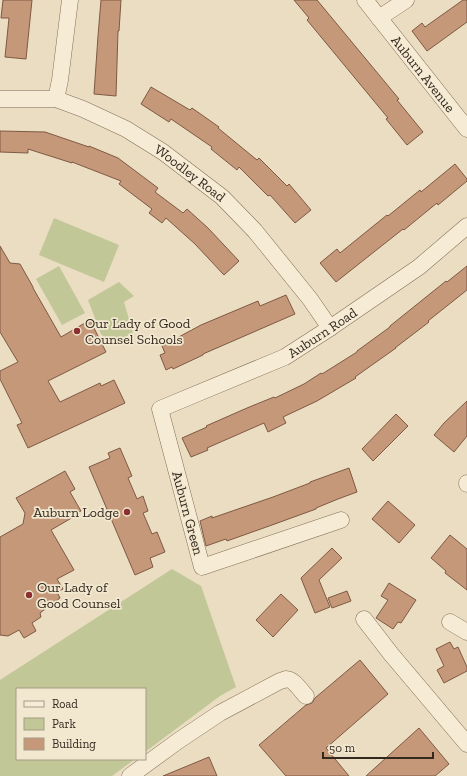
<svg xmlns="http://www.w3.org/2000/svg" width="467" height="776" font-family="'Zilla Slab',serif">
<rect width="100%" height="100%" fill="#eaddc2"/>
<!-- green -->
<g fill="#c2c797">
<polygon points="54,218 119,245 104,282 39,255"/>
<polygon points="59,266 85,313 62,325 36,279"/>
<polygon points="119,282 134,296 124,302 133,333 119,340 104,337 101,334 88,300"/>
<polygon points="172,569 201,586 236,687 220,696 145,752 145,689 17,689 17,759 135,759 112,776 0,776 0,680"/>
</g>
<!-- building -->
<g fill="#c5987a" stroke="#7f5942">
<polygon points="3,0 32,0 26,59 5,57 9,18 1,18"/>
<polygon points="101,0 121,0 119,31 118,31 116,96 94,94 98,36"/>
<polygon points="294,0 317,0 399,99 397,100 423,132 407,145 386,119 388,118 307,20 309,18"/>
<polygon points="463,0 467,0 467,22 427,51 412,31 422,23 425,27"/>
<polygon points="151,87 190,110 192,108 219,127 218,128 257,160 259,158 287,186 289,184 311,210 295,223 270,195 268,196 239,167 237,170 211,149 212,147 171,119 169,122 141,104"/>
<polygon points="0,131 45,132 89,147 89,146 118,158 158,188 155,192 183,213 187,209 208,228 239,261 224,275 195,244 166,218 162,223 149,213 152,209 119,184 121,181 72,162 72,163 28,149 28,153 0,152"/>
<polygon points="455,164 467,179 467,181 438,205 437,203 404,230 403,229 336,282 320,263 337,249 340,253 387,215 388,216 420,190 421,192"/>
<polygon points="0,246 10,263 20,264 33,287 33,288 61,337 90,320 106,352 48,381 60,402 100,383 101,386 114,380 125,403 28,448 17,425 22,423 0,379 0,371 18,362 0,332"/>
<polygon points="467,266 467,290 428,321 429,322 395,348 396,348 355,377 356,378 317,401 283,417 286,423 268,432 264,423 207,448 208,450 191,457 182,438 207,427 206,426 247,408 274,397 275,398 304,384 321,373 322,374 357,352 357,351 390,327 390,326 446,281 447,282"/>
<polygon points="286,295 295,314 203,354 203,355 173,369 172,367 166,370 160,355 165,353 162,346 201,325 258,301 260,306"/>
<polygon points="467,401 467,436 454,452 434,435 444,423"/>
<polygon points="396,414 408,426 373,461 362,449"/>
<polygon points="120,448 132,476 128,478 137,499 143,496 148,511 143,513 152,534 157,532 165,552 150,558 153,567 135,575 89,467 110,458 108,453"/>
<polygon points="349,468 357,492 338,499 316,508 316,509 272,525 227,541 226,539 206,546 200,521 212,516 212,518 273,497 310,483 310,482"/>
<polygon points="65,471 75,489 70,492 81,511 74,514 75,516 51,530 74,570 57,579 63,589 57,592 60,598 40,613 41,617 32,623 36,631 24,638 19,630 8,636 0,635 0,537 23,524 25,513 16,498"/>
<polygon points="388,501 415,525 399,543 372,519"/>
<polygon points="450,535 467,549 467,590 445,573 446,571 431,558"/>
<polygon points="332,548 342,558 319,580 330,607 315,613 301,578"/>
<polygon points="389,583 416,600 401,623 398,622 393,629 376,618 388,600 381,596"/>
<polygon points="347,591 351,601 332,608 328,598"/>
<polygon points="281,594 298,610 273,637 256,620"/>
<polygon points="450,642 454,649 458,647 467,667 467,671 444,683 437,670 444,666 436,649"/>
<polygon points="360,660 388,694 326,748 349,776 286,776 259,745 306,705 312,703 315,698"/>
<polygon points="419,728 449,764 435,776 366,776"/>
<polygon points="209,757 217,776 163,776"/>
</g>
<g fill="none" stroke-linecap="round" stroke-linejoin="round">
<!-- street casing -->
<g stroke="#826f5a" stroke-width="17">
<g id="street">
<path id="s1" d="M365 0 467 129"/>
<polyline points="379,18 406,0"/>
<path id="s2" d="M0 99H56L83 109 126 129 163 152 222 197 255 231 310 299 330 328"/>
<polyline points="56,99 60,80 70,0"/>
<polyline points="467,483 467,484"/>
<path id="s3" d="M341 520 202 567 160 409 285 357 330 328 419 267 467 226"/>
<polyline points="364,619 391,654 467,744"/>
<polyline points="450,622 467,632"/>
<path d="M130 776 178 741 220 713 280 681C281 681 286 679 286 679 294 679 301 691 306 696"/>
</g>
</g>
<!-- street -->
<use href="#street" stroke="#f6ebd4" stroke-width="16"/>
</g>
<!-- markers -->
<g fill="#8c2f31" stroke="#f2e8d0" stroke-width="1.5">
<circle cx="77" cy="331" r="4"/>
<circle cx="127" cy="512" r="4"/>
<circle cx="29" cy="595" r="4"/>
</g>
<g text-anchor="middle" stroke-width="3.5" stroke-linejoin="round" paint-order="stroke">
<!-- street labels -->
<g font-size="14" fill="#33281d" stroke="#f2e8d0">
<text dy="5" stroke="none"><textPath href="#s1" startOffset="94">Auburn Avenue</textPath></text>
<text dy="5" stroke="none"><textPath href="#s2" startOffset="210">Woodley Road</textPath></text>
<text dy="5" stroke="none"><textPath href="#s3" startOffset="490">Auburn Road</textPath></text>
<text transform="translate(188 513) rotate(75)" y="5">Auburn Green</text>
</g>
<!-- poi labels -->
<g font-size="14" fill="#33281d" stroke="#f2e8d0" text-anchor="start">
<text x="85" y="328">Our Lady of Good<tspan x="85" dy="16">Counsel Schools</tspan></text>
<text x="119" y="517" text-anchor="end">Auburn Lodge</text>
<text x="37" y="592">Our Lady of<tspan x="37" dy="16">Good Counsel</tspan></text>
</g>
</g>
<!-- legend -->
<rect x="16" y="688" width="130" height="72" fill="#f2e8d0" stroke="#a69b88"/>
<rect x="24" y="701" width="20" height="6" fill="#f6ebd4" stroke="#a69b88"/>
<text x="52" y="708" font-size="12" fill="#33281d">Road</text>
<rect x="24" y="718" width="20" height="12" fill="#c2c797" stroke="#a69b88"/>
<text x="52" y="728" font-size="12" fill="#33281d">Park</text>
<rect x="24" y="738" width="20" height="12" fill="#c5987a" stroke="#a69b88"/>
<text x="52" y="748" font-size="12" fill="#33281d">Building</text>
<!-- scale -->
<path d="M323 752v6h110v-6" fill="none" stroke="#33281d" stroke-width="2"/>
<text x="329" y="752" font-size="12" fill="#33281d" stroke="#f2e8d0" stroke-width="3" paint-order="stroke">50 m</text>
</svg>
